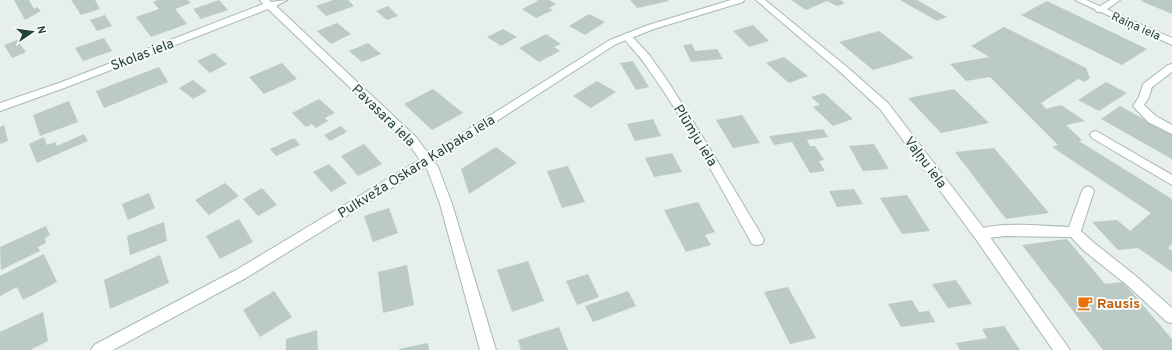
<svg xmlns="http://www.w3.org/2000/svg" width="1172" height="350" font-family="Overpass,sans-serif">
<rect width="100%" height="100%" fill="#e6efeb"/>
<!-- building -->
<g fill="#bbcac4">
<polygon points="14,0 29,0 34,9 37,7 41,11 25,20"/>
<polygon points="71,0 95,0 100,9 81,15"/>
<polygon points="158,0 188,0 191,3 175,9 187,24 151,37 136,17 159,9 153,2"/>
<polygon points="219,0 228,10 201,19 193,9"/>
<polygon points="333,0 348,0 354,6 326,16 316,6"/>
<polygon points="536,0 549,0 556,4 549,8 553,10 536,18 522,9 538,1"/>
<polygon points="630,0 669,0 669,1 637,8"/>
<polygon points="791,0 840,0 845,3 837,6 827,1 806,10"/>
<polygon points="900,0 917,0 947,17 937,21"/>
<polygon points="1143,0 1172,0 1172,14 1141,1"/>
<polygon points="1047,1 1147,49 1122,65 1021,15"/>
<polygon points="388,6 398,16 387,20 376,11"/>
<polygon points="589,14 605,22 585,35 569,26"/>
<polygon points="105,15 112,26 97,31 90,20"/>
<polygon points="337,23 351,34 331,44 317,31"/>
<polygon points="753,25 769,41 749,47 733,31"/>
<polygon points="1004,27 1086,68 1090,78 1085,82 1078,79 1041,103 1046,109 1061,105 1085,121 1066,125 1082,140 1079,141 1172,199 1172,244 1168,248 1172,251 1172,272 1138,248 1118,250 1092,222 1117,220 1130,231 1151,213 1052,147 1058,145 990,77 966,81 950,64 989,57 971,46"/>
<polygon points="503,29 517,37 501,46 487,37"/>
<polygon points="879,31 914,58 873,70 839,42"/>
<polygon points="546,34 561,44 554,47 560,51 539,62 519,48"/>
<polygon points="104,38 112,51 83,61 75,48"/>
<polygon points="17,40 26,52 12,58 4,45"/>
<polygon points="368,43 381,54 362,62 349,51"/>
<polygon points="692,44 695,51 717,49 723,59 691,62 683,45"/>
<polygon points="214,53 227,64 210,73 197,61"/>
<polygon points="784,57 808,76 789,83 766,63"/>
<polygon points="633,61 649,87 636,90 620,63"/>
<polygon points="282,63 297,79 264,94 249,77"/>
<polygon points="159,67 168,82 104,108 96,91"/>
<polygon points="193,80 207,91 193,99 179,88"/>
<polygon points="597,81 616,92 591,108 573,96"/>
<polygon points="1106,82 1127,93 1099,111 1078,100"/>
<polygon points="433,89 463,113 432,130 404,104"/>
<polygon points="954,89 989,123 941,133 908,98"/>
<polygon points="824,93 853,119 833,126 813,107 820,105 811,97"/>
<polygon points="319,99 335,113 325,118 328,121 316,128 312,124 306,127 292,113"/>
<polygon points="69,101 78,122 40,136 33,115"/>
<polygon points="1120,106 1172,135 1172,159 1101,119"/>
<polygon points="742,115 760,143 733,148 716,120"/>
<polygon points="653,119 661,136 635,141 627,124"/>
<polygon points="4,125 8,141 0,144 0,127"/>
<polygon points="341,126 347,132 330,141 324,135"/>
<polygon points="823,129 828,137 807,140 810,146 815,146 824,160 819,161 825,171 810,173 792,142 774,145 769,136"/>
<polygon points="84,134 88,141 37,163 29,144 44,137 47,145 55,142 57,146"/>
<polygon points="294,138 300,145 276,156 270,149"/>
<polygon points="364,144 382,164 358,176 341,156"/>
<polygon points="874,144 889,169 863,171 849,146"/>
<polygon points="496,147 517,163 469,194 461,169"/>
<polygon points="994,148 1049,213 1006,219 955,152"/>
<polygon points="672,153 682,172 654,177 645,158"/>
<polygon points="329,164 347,183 331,192 313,172"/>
<polygon points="568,166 585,202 562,208 547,171"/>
<polygon points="225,183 239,196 209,215 195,200"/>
<polygon points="262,188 277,205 258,216 243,199"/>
<polygon points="854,189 863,204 837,207 829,191"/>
<polygon points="149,193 155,208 128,220 122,204"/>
<polygon points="907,195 930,231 902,234 880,198"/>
<polygon points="698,202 715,232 705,235 711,245 686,252 664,210"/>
<polygon points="389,208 398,233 373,242 364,216"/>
<polygon points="239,219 253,242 220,259 206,236"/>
<polygon points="164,222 167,241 130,255 127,236"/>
<polygon points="46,226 50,235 45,238 46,243 38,247 40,251 1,270 0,247"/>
<polygon points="1067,239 1105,284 1123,282 1172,339 1172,350 1103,350 1022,245"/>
<polygon points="44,254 57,282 23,300 17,287 0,296 0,276"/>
<polygon points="160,255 169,283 110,309 104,280"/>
<polygon points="528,261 544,301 512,312 497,270"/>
<polygon points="407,265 414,305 383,313 378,272"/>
<polygon points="588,274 599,297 577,305 566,281"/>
<polygon points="956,280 972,304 948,308 932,284"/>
<polygon points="788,287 816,338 790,344 764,292"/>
<polygon points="274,291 292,317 260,337 243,310"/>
<polygon points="628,291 636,306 593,322 585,306"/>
<polygon points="912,300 919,312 929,311 935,322 901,327 888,304"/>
<polygon points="43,312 48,341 30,350 0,350 0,332"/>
<polygon points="1004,326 1020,350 960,350 956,343 987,338 982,329"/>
<polygon points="559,327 568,350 521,350 518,340"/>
<polygon points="317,330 318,350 286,350 286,339"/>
<polygon points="428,343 429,350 399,350 399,349"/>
</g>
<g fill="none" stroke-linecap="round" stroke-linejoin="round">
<!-- lane casing -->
<g stroke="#a8b8b2" stroke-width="2">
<g id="lane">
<polygon points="1110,0 1120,0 1103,12 1097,12 1095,10 1097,8"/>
<polygon points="1172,64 1172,72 1152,87 1149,97 1144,105 1156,116 1172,125 1172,134 1148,122 1133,106 1139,97 1143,84 1168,65"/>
<polygon points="1096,131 1172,175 1172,185 1092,138 1090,135 1092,132"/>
<path d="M1088 186 1092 188 1094 191 1081 231 1093 242 1137 277 1172 308V323L1167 322 1127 285 1083 250 1071 237 1005 236 980 239 975 238 973 234 975 230C1003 221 1041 226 1069 227L1082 191 1084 188Z"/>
</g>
</g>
<!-- street casing -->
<g stroke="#a8b8b2" stroke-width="2">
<g id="street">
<polygon points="260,0 269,0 271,2 287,0 276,6 416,137 438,167 452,204 496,350 480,350 440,204 428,171 408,143 268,9 67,87 0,111 0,103 59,83 263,4"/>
<polygon points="756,0 765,0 847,67 888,103 985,230 1070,350 1053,350 975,238 880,109 839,71"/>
<path d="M627 33 630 34 650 56 669 83 710 149 762 236 764 240 762 244 757 245 752 244C719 184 687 123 647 67 640 56 630 47 622 36Z"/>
</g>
</g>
<!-- secondary casing -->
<g stroke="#a4bbb3" stroke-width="2">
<g id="secondary">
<polygon points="731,0 744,0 743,2 654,29 616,44 432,163 246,278 113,350 91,350 94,345 236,270 424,157 610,40 648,25"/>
<polygon points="1075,0 1086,0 1172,38 1172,45"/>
</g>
</g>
<!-- lane -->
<use href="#lane" fill="#fff" fill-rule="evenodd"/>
<!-- street -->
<use href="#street" fill="#fff" fill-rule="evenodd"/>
<!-- secondary -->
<use href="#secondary" fill="#fff" fill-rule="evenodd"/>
</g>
<!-- icons -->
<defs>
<g id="cafe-bare" transform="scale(1.2)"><path d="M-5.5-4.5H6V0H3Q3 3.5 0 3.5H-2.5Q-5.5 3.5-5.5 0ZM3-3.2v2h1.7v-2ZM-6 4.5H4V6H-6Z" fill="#e8710a" stroke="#f7fbf9" stroke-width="2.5" paint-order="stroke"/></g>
</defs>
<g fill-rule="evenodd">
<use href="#cafe-bare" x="1085" y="303"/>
</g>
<g text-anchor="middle" stroke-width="4" stroke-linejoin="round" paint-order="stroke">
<!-- far-street labels -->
<g font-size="12" fill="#24423a" stroke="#f7fbf9">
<text transform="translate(1136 26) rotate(24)" y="4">Raiņa iela</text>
</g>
<!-- street labels -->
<g font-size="14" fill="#24423a" stroke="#f7fbf9">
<text transform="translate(142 54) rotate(-21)" y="5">Skolas iela</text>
<text transform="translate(384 115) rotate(44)" y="5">Pavasara iela</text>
<text transform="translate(696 135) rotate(58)" y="5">Plūmju iela</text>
<text transform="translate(926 162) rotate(53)" y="5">Vaļņu iela</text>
<text transform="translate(416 166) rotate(-32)" y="5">Pulkveža Oskara Kalpaka iela</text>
</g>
<!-- food labels -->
<g font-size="14" font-weight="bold" fill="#c56008" stroke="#f7fbf9" text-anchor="start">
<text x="1097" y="308">Rausis</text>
</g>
</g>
<!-- north arrow -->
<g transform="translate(32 32) rotate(77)" stroke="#f7fbf9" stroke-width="3" paint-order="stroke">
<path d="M0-3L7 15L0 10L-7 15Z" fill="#24423a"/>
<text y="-6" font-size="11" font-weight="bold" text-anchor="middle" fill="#24423a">N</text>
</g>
</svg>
